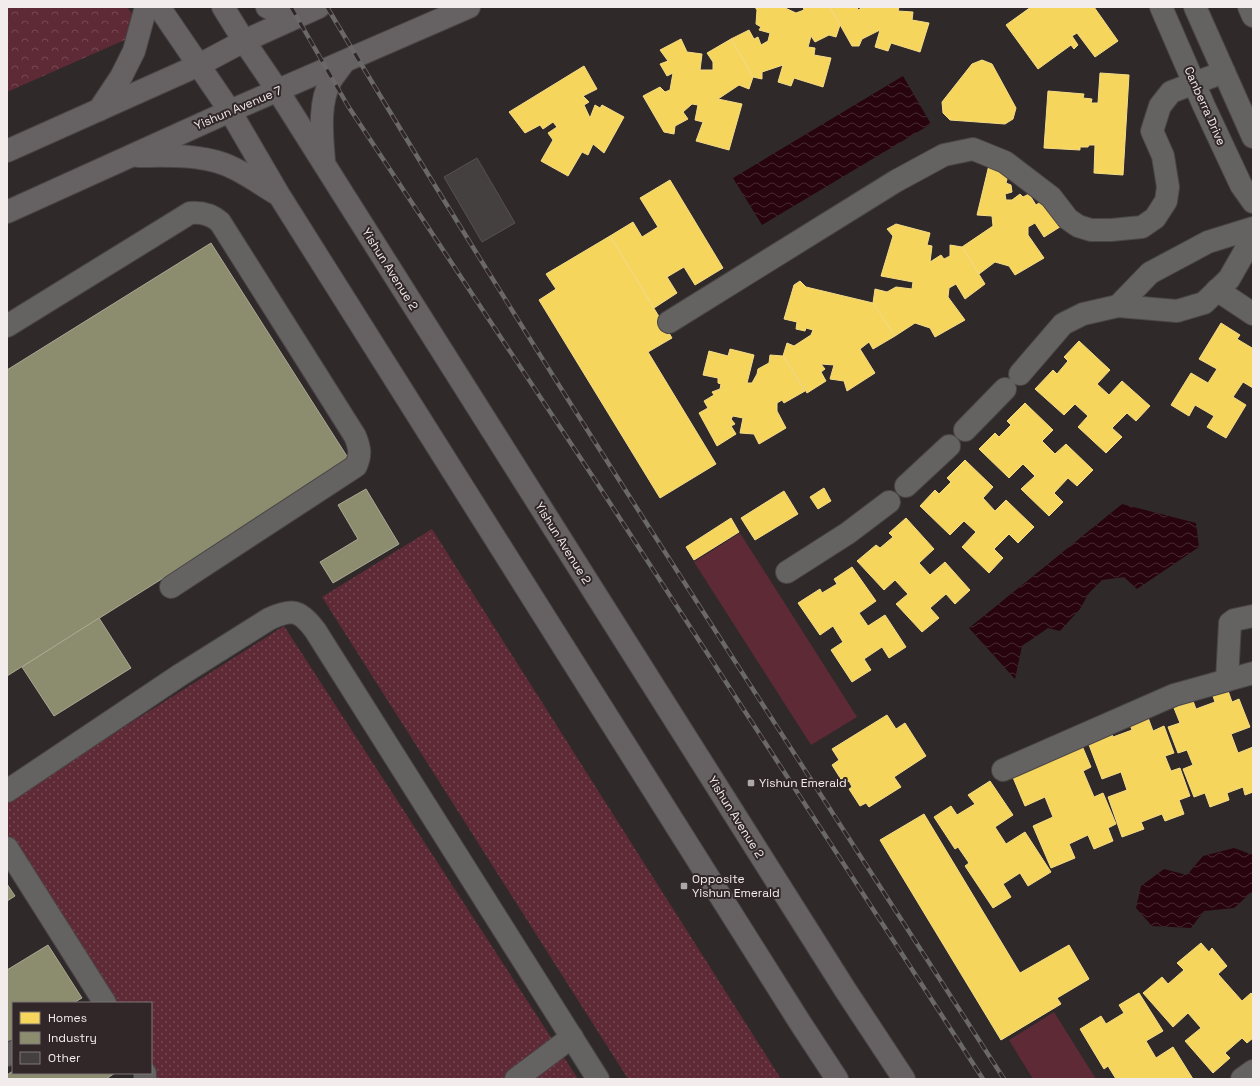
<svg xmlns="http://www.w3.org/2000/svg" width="1260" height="1086" font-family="'Space Grotesk',sans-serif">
<defs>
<pattern id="grass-dots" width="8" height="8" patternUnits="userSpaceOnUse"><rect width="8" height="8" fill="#5e2a36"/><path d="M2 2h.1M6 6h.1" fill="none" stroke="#764953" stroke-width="1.8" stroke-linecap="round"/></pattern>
<pattern id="park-crowns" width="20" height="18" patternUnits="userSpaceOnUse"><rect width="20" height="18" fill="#5e2a36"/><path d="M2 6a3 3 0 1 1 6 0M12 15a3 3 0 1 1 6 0" fill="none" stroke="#764953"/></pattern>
<pattern id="water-waves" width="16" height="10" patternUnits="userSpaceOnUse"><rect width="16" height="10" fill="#28040e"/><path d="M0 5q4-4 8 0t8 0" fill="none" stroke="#482931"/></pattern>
</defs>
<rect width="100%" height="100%" fill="#2f292a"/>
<!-- grass -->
<g fill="url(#grass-dots)">
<polygon points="432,529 781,1079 628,1079 322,597"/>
<polygon points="284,626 578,1079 155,1079 151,1072 151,1003 107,1003 7,847 7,801"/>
</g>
<!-- park -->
<polygon fill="url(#park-crowns)" points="7,7 127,7 145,31 7,92"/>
<!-- pitch -->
<g fill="#5e2a36">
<polygon points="740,533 857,717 811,745 694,562"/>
<polygon points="1054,1012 1096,1079 1033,1079 1009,1040"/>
</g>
<!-- water -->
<g fill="url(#water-waves)">
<polygon points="903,76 931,124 762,225 733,178"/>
<polygon points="1122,504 1196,523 1199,547 1137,589 1124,577 1102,580 1089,593 1080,609 1060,631 1048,628 1022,646 1015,679 969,628"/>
<polygon points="1234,848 1253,855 1253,891 1234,908 1204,911 1191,928 1152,926 1136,908 1141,886 1164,869 1187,875 1203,856"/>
</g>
<!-- homes -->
<g fill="#f6d55c" stroke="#f5dc88">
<polygon points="755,7 783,7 796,13 804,10 803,7 830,7 840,25 836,37 829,35 815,42 811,36 808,47 815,48 814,55 831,58 823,87 794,78 791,86 778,82 783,65 762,72 762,79 753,77 731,39 749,30 754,39 758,37 761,45 768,41 770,33 759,30 761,27 756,24 757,10"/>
<polygon points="830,7 857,7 858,10 863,7 899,7 898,11 913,12 912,20 929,23 920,52 891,43 888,51 875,47 880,30 862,39 859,46 852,46"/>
<polygon points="1031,7 1094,7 1118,41 1095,57 1077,33 1072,36 1078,45 1074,49 1071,45 1038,69 1006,25"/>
<polygon points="681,39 687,52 702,54 700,70 713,70 713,62 707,53 731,39 753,77 749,89 739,85 718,99 742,104 729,150 696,141 703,122 695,120 698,105 692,104 683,112 688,119 675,126 674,134 664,132 643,96 660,87 665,92 670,90 673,73 667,76 660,64 668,61 660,50"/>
<polygon points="982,60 992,64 1016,108 1013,119 1005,124 950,120 943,113 942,102 972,64"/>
<polygon points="584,66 597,89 583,96 589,102 584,105 590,118 595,105 600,108 602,105 624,117 604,153 593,144 588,155 582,152 568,176 541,161 553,140 548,133 557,127 553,122 543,129 540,125 525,133 509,112"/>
<polygon points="1100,73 1129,75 1123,175 1094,173 1095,145 1089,145 1088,147 1080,147 1080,150 1044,148 1048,91 1084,94 1083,98 1092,99 1091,103 1098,103"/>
<polygon points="989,165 1009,171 1006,183 1011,185 1012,192 1005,194 1006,200 1012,200 1020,194 1023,197 1029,194 1036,205 1048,197 1063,225 1044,237 1035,223 1028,227 1028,235 1044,258 1015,275 1009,266 995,262 979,274 962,247 993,226 992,216 977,215"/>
<polygon points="670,180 723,268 695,285 684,267 667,277 677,293 654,308 610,236 633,222 642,237 658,227 640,198"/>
<polygon points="896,224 930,233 927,245 932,246 930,262 941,255 944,259 950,256 950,245 962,247 985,284 965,299 956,284 949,288 948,297 965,320 935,337 930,328 915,323 895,336 873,303 875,289 887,292 896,287 912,289 913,282 881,276 893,236 887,229"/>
<polygon points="610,236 672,338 648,352 716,464 660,498 539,300 556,289 546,274"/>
<polygon points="800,281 806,287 873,303 895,336 873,349 869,342 860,349 875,373 847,391 844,381 830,379 834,365 821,364 825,369 821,372 826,381 807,393 783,356 787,343 794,346 811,335 813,330 806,328 805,331 796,329 797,322 784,319 794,285"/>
<polygon points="1221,323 1240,335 1237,339 1252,348 1253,347 1253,388 1243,382 1233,397 1246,405 1226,438 1207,427 1214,416 1195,405 1189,416 1171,405 1191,373 1208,383 1217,369 1199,359"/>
<polygon points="1079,341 1110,370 1097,384 1109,395 1122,381 1150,406 1136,421 1127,413 1112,428 1122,437 1106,453 1078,427 1088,416 1075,404 1064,415 1035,389 1053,370 1057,374 1068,361 1064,357"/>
<polygon points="730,349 754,355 747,383 752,383 757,374 758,369 769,363 770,355 783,356 805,391 784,403 782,400 777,403 777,411 786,428 759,444 754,434 740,433 743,418 733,416 731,419 735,424 731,426 736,434 717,446 699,413 708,408 704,401 714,395 712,392 720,389 721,384 718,383 718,378 703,375 709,351 728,356"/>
<polygon points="1025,403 1053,430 1042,441 1055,454 1066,444 1093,470 1077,486 1068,478 1054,493 1063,502 1049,516 1021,489 1035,476 1023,464 1009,478 979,449 995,433 999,437 1011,425 1007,421"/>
<polygon points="965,460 993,487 983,498 995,511 1006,500 1034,527 1018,543 1009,534 994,549 1003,558 989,573 962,547 976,532 964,521 950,535 920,506 935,490 939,494 951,482 947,478"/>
<polygon points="824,488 831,501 818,509 810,497"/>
<polygon points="784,491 798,514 755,540 741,518"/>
<polygon points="731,518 739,532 694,560 686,547"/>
<polygon points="906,518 934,549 919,563 930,575 945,562 970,590 955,604 946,594 930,608 939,618 922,632 896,604 908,594 895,580 884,590 857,561 876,545 880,548 893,537 889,533"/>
<polygon points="852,567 876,601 859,613 868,626 885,615 906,647 889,658 882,647 864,659 871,670 852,682 831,650 843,642 833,626 820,635 798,603 820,589 822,593 837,584 834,579"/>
<polygon points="1227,688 1232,702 1239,699 1250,727 1231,734 1238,753 1253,747 1253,792 1245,795 1243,787 1227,793 1229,800 1210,807 1205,793 1194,797 1183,769 1193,765 1187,750 1178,753 1168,727 1180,723 1174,708 1193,701 1196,709 1215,702 1212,693"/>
<polygon points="887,715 896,729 905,723 926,756 894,777 901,787 869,807 866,803 860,806 849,789 852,787 849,781 844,784 832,765 839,760 832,749"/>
<polygon points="1147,715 1153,731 1164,726 1174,753 1165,756 1171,771 1180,768 1190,796 1179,800 1184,814 1165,821 1162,814 1141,822 1144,829 1122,837 1108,797 1127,790 1121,772 1102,779 1086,737 1109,728 1113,737 1132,730 1129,722"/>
<polygon points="1080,741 1091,767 1083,771 1094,797 1103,793 1116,824 1108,828 1113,841 1094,849 1088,835 1069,844 1075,858 1051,868 1033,826 1053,817 1045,797 1025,806 1009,768"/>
<polygon points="990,781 1013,815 995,827 1006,844 1025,832 1051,872 1028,886 1020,873 1003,884 1011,897 993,908 965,866 969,863 958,847 955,849 934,817 951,806 957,815 975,804 968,795"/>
<polygon points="924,814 1020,973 1069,945 1089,979 1057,998 1061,1004 1001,1040 880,840"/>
<polygon points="1201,943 1209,952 1212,948 1227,966 1218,974 1242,1001 1251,993 1253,995 1253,1038 1247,1043 1242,1038 1225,1053 1230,1058 1213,1073 1185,1041 1201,1028 1188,1013 1173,1027 1143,993 1162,977 1168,984 1184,970 1177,963"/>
<polygon points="1139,993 1163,1031 1146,1041 1156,1058 1173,1047 1193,1079 1116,1079 1108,1066 1104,1069 1080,1029 1101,1016 1106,1024 1124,1013 1119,1005"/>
</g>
<!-- industry -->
<g fill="#8c8c6e" stroke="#aba994">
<polygon points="211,243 350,461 7,676 7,370"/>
<polygon points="366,489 399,544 333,583 320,562 358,539 338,505"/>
<polygon points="99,618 131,668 54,716 22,667"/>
<polygon points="7,884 15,896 7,901"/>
<polygon points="48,945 82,998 73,1003 13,1003 13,1041 7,1044 7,970"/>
<polygon points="13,1071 13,1073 115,1073 106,1079 7,1079 7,1075"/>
</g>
<!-- building -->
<polygon fill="#444040" stroke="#565152" points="477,158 515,223 482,242 444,177"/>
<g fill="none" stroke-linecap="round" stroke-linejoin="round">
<!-- minor casing -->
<g stroke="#4a4546" stroke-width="24">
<g id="minor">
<polyline points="1161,7 1204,106 1241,185 1253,202"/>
<polyline points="1195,7 1253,137"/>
<polyline points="1249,7 1253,16"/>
<polyline points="1217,290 1253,314"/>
<polyline points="1118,306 1150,273 1208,242 1253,228"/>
<polyline points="669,322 896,181 944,155 973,149 1005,162 1051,197 1068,219 1078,226 1091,230 1111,230 1142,227 1155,218 1166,201 1168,187 1163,156 1152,131 1160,106 1171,92 1224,72"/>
<path d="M7 326 190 213C202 212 211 214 220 222L355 436C360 448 361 455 356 466L171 587"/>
<polyline points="1020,374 1063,324 1083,314 1118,306 1177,311 1204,303 1229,279 1245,251 1250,230"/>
<polyline points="965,430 1005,389"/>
<polyline points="906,486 949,446"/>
<polyline points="787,572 848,533 889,502"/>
<polyline points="1227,680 1230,623 1234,620 1253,616"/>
<polyline points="1003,770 1174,695 1253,673"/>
<path d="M7 791 180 675 269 619C292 608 300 610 315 630L598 1079"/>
<polyline points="7,848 105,1003"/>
<polyline points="7,1055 13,1052"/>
<polyline points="145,1073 145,1079"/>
<polyline points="516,1079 572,1037"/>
<polyline points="1242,1079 1253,1071"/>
</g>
</g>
<!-- major casing -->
<g stroke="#4a4546" stroke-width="24">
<g id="major">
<polyline points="159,7 230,111 279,195 799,1021 837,1079"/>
<polyline points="223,7 244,41 278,91 846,991 904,1079"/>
<polyline points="267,7 275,11 292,7"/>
<polyline points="99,110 121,77 134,51 146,7"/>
<polyline points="7,151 199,65 244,41 319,7"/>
<path d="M138 156C167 156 196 154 224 164 243 171 260 184 277 194"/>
<path d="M324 161C322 136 318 103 331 80 335 74 340 68 344 62"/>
<polyline points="7,212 230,111 469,7"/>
</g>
</g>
<!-- minor -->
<use href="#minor" stroke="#656262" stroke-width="22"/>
<!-- major -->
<use href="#major" stroke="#666263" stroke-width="22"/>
<!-- rail casing -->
<g stroke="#6b6869" stroke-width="4.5">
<g id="rail">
<polyline points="291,7 348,106 595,480 983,1079"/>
<path d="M327 7C543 370 776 724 1004 1079"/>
</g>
</g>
<!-- rail -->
<use href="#rail" stroke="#312729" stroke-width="3" stroke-dasharray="9" stroke-linecap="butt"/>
</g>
<!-- markers -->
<g fill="#aea8a9" stroke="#312729" stroke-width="1.5">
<rect x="747" y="779" width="8" height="8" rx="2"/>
<rect x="680" y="882" width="8" height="8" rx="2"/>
</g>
<g text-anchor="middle" stroke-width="4" stroke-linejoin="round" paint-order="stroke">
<!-- street labels -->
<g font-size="12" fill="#f3eced" stroke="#312729">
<text transform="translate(1205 106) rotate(66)" y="4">Canberra Drive</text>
<text transform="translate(238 108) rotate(-23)" y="4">Yishun Avenue 7</text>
<text transform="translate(390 269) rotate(58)" y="4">Yishun Avenue 2</text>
<text transform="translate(563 543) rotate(58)" y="4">Yishun Avenue 2</text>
<text transform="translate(736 817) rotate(58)" y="4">Yishun Avenue 2</text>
</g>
<!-- poi labels -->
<g font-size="12" fill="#f3eced" stroke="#312729" text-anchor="start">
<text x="759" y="787">Yishun Emerald</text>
<text x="692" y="883">Opposite<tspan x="692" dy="14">Yishun Emerald</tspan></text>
</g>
</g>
<!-- border -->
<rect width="1260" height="1086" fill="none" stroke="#f3eced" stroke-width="16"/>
<!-- legend -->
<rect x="12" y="1002" width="140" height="72" fill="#312729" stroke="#7f7677"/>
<rect x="20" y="1012" width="20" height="12" fill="#f6d55c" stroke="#7f7677"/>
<text x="48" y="1022" font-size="12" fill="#f3eced">Homes</text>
<rect x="20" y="1032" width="20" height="12" fill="#8c8c6e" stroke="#7f7677"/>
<text x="48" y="1042" font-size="12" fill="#f3eced">Industry</text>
<rect x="20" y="1052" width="20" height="12" fill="#444040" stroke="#7f7677"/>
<text x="48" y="1062" font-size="12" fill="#f3eced">Other</text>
</svg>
